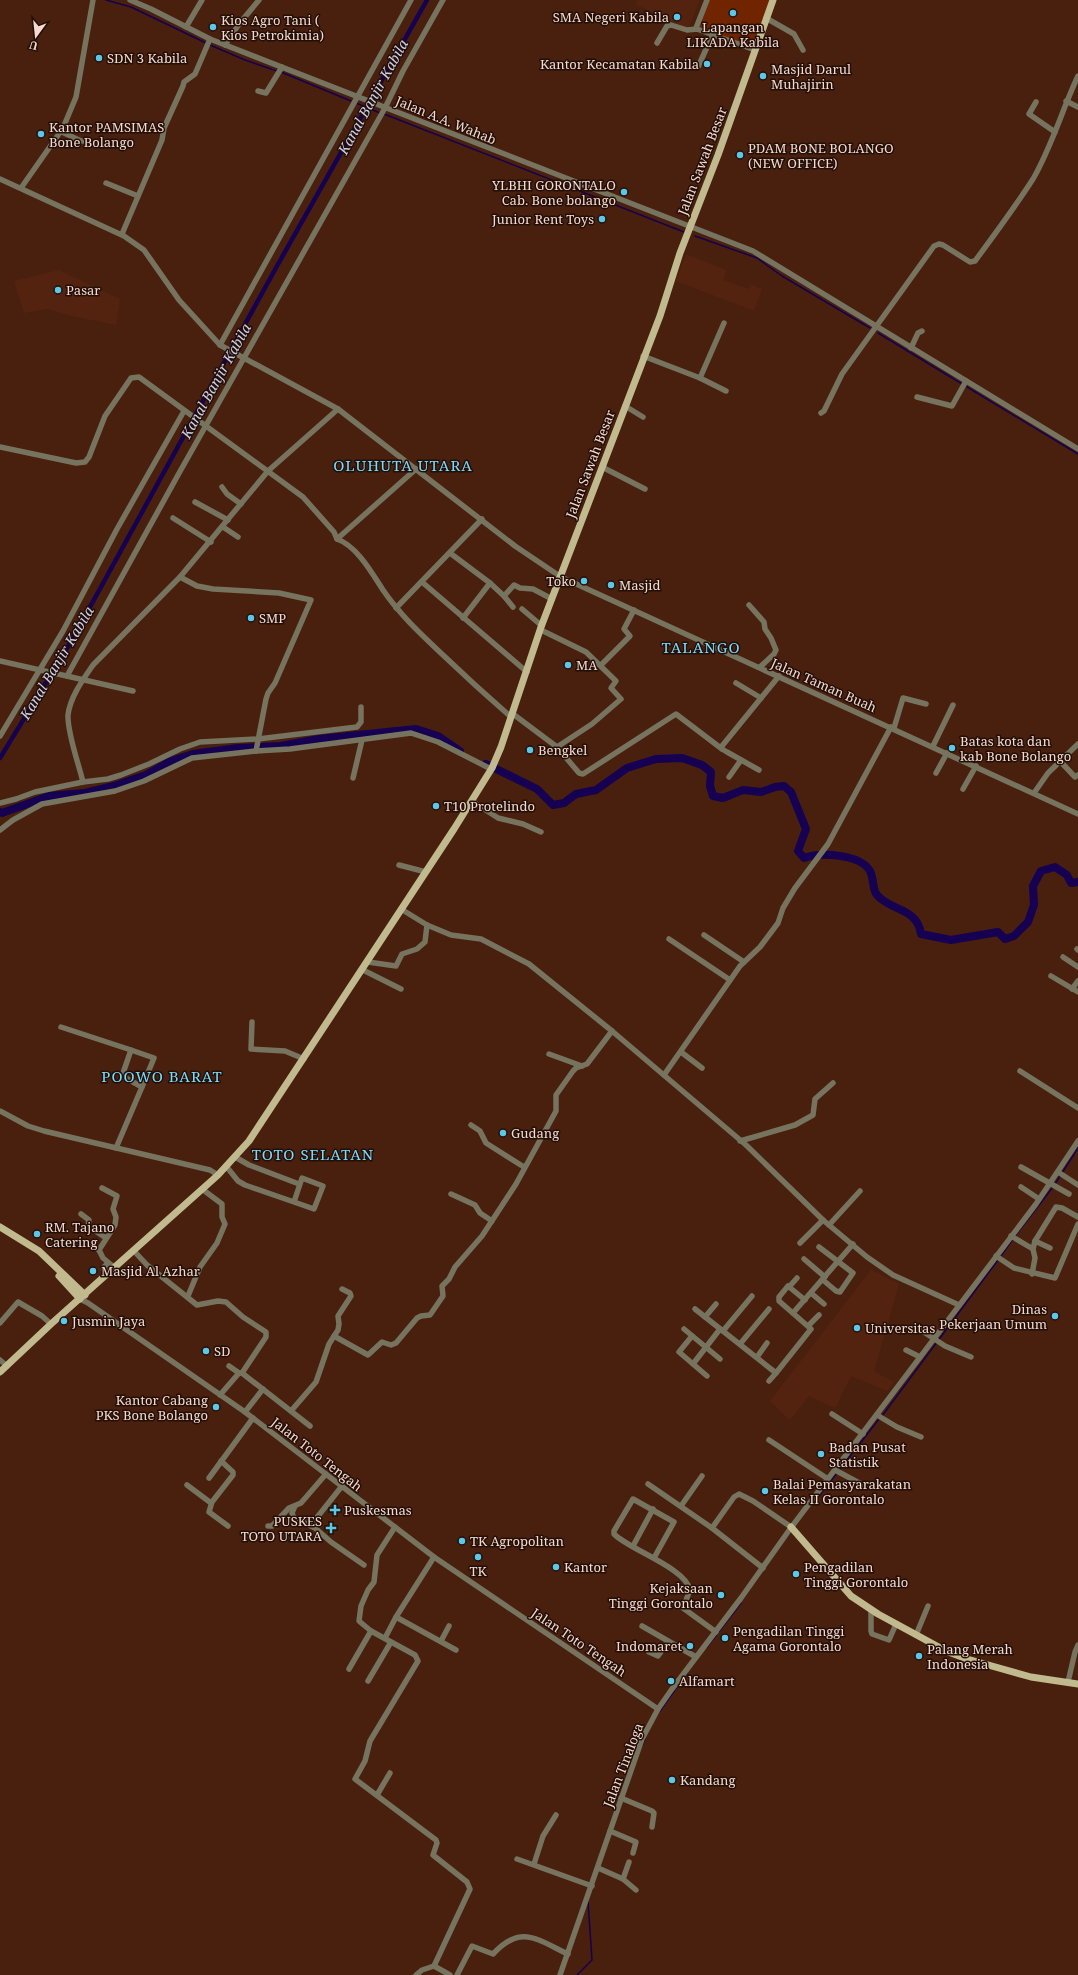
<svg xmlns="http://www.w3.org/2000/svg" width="1078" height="1975" font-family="'Noto Serif',serif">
<rect width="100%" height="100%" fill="#491f0e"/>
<!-- built -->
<g fill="#54230f">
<polygon points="638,0 700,0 688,30 635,4"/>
<polygon points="686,254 726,270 724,280 749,289 751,284 762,289 754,311 676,281"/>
<polygon points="59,270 120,299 116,325 72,316 48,309 24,313 14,281"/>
<polygon points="871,1270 899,1284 874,1371 894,1382 887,1391 851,1376 835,1408 809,1396 790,1420 770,1401"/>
</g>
<!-- green -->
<polygon fill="#702400" points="706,0 770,0 752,48 696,25"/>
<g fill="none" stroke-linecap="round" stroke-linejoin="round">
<!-- stream -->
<g stroke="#160051" stroke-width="1.5">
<polyline points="106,0 131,7 206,43"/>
<polyline points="210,45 245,60 277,71"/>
<polyline points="281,72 351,101"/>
<polyline points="356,103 380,113"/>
<polyline points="384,114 684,232"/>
<polyline points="695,236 757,258 782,276 870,328"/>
<polyline points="878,333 962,384"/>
<polyline points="967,387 1078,454"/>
<polyline points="1055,1184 1078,1148"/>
<polyline points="1015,1236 1053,1187"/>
<polyline points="1000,1257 1013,1239"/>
<polyline points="882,1416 998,1260"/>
<polyline points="815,1501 879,1419"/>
<polyline points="707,1647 741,1603"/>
<polyline points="660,1711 687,1673"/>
<polyline points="642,1746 645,1739"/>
<polyline points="577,1975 592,1960 588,1901"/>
</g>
<!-- canal -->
<polyline stroke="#160051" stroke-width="4.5" points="0,758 73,638 277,266 427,0"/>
<!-- river -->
<g stroke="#160051" stroke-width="8">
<path d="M486 764 537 789 553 805 564 803 576 794 596 790 627 768 656 759 682 758 702 765 711 772 710 786 713 796 723 798 743 790 761 792 775 787 784 786 791 792 806 829 798 851 804 858C821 852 860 854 870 871 874 878 872 889 877 895 890 911 917 907 921 934L951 940 998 932 1005 939 1014 936 1028 922 1034 905 1033 886 1041 871 1055 867 1067 875 1071 883 1078 882"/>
<polyline points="0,812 2,813 49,796 85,793 114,786 146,775 171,761 193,754 238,748 281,746 319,739 416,729 438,736 460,751"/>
</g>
<!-- minor -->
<g stroke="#76735f" stroke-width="5.5">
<polyline points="130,0 151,9 210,39 753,251 1078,449"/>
<polyline points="766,18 794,34 803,50"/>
<polyline points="186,27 202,0"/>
<polyline points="696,28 707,0"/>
<polyline points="657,43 667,26 671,25 687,30 697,29 755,50"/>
<polyline points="225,45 239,24 259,0"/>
<polyline points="698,67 713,34"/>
<polyline points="258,91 266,93 282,67"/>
<polyline points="1066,101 1078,107"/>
<polyline points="1036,102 1029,114 1055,132"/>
<polyline points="60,131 81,141 89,141"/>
<polyline points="0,179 124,236 144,250 179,300 220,345 338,409 515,546 561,577 1078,814"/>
<polyline points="106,183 138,196"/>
<polyline points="21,188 63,128 76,97 93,0"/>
<polyline points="122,234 162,140 164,128 183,86 184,82 195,74 210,39"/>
<polyline points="220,345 411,0"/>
<polyline points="911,348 918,333 922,331"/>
<polyline points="643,356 700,378 724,323"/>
<polyline points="700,378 726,391"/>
<polyline points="917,397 952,406 966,381"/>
<polyline points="625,406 643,417"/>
<path d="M338 409 268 471 180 577 93 665C84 678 70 697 68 715 67 732 79 765 83 782L108 779 121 775 149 764 180 749 200 742 258 739 357 727 361 722V707"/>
<path d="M821 413 824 411 842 374 934 246 939 244 943 245 970 262 975 261C995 234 1015 207 1033 179 1052 146 1062 110 1078 76"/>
<path d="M0 447 76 463 85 462 89 457 105 416 131 378 139 377 303 497 334 532 337 539C357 546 372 573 383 590 400 615 422 635 443 655 466 677 488 697 511 717"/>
<polyline points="602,467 645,489"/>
<polyline points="222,487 227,494 241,504"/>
<polyline points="195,502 228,520"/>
<polyline points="173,518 211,542"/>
<polyline points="223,527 238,537"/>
<polyline points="337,539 416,469"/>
<polyline points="450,553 490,583 504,596 514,585 520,588 533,589 552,599"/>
<polyline points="180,577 197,586 213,589 279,593 311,600 275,683 268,693 266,699 256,751 290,749 411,733 438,742 491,769"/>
<polyline points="422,582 527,672"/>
<polyline points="504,596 513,607"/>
<polyline points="749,605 764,622 765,629 771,638 776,650 774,654 760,667"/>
<polyline points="396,608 482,519"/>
<polyline points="522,609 542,626"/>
<polyline points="463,618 490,583"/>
<polyline points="541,630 586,652 616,681 611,688 621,699 592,724 557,747"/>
<polyline points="0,661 133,691"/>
<polyline points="601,665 630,636 624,629 634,610"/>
<polyline points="67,676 178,475 385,108 403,71 443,0"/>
<polyline points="736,683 761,698"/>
<polyline points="513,714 557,747 579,773 583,774 676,714 722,749"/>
<polyline points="894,728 903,698 926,704"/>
<polyline points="0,736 63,631 117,529 184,411"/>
<polyline points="933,746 953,705"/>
<polyline points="1060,761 1075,777 1078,775"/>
<polyline points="759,770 727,752 722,749 722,746 779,676"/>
<polyline points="936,773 947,753"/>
<polyline points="729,777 741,760"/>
<polyline points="353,778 362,740"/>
<polyline points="963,789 976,766"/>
<polyline points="1034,793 1048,773 1078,744"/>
<polyline points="472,801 498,818 523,824 541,832"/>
<polyline points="0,803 16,799 35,792 83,782"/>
<polyline points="0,830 13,820 42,804 115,791 144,781 192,758 256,751"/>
<polyline points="399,865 426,872"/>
<polyline points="401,909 427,925 451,935 481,939 529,964 612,1031 746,1145 823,1220 867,1257 893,1275 959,1305"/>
<polyline points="704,935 744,962"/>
<polyline points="669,939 730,980"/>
<polyline points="1077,949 1078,950"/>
<polyline points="1063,957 1078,967"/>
<polyline points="368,962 396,966 402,954 417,949 425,942 427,925"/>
<polyline points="363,970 401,989"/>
<polyline points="1051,976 1078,992"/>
<polyline points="1072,989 1078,981"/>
<polyline points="252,1022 251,1049 285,1051 304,1059"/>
<polyline points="61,1027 131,1050 122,1076 142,1087 116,1148"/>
<polyline points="131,1050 154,1058 142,1087"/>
<polyline points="681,1052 702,1068"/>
<polyline points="549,1054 582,1066"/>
<polyline points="1020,1071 1078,1108"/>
<polyline points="664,1075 740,966 760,947 778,923 783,908 795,888 828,844 891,727"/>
<polyline points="0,1111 28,1126 44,1131 210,1170 218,1175"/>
<polyline points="471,1125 480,1131 486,1143 524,1167"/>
<polyline points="740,1141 795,1125 813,1115 815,1099 833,1083"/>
<polyline points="235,1157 249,1165 299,1184"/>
<polyline points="226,1166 238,1181 245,1185 294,1202 302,1178 323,1186 314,1209 294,1202"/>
<polyline points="1021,1167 1069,1194"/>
<polyline points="1058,1172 1078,1185"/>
<polyline points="1021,1187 1039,1199"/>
<polyline points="102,1188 117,1196 113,1209 116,1217 115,1225 99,1250 103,1258 115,1268"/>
<polyline points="451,1194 475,1205 480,1213 492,1221"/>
<polyline points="81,1214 89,1220 88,1226 106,1238"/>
<polyline points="829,1225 860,1191"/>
<polyline points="1011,1236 1033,1249"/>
<polyline points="1035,1241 1056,1207 1062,1208 1078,1217"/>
<polyline points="86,1242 99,1250"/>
<polyline points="800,1243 823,1220"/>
<polyline points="819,1247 853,1273 840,1292 836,1291 823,1280"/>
<polyline points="134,1251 147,1265 197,1305 218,1301 226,1302 243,1317 266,1332 266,1337 242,1373"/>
<polyline points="996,1256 1014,1268 1055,1278 1078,1224"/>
<polyline points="804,1259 825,1277"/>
<polyline points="1032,1274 1035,1258 1033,1249 1035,1241 1050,1248"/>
<polyline points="107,1275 103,1268 108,1263"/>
<polyline points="789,1287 797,1278"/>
<polyline points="811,1293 824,1304"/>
<polyline points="188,1296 200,1267 217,1243 225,1224 222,1217 222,1204 202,1189"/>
<polyline points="80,1299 88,1303 245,1412 434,1557 658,1709"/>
<polyline points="695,1309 776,1373 811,1329 779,1301 779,1297 788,1286 805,1300"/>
<polyline points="793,1313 853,1244"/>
<polyline points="705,1317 716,1304"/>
<polyline points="0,1323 18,1302 42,1316 51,1324"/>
<polyline points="809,1325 819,1315"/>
<polyline points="684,1329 720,1359"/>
<polyline points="921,1330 945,1346 971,1357"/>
<polyline points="723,1331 752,1296"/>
<polyline points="334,1336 368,1355 382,1342 391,1345 396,1343 417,1318 421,1316 430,1315 443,1296 442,1286 449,1279 455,1267 482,1236 516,1184 556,1111 556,1095 573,1071 576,1068 587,1064 612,1031"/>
<polyline points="692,1336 679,1352 693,1364"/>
<polyline points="740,1344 769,1309"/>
<polyline points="906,1350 920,1357"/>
<polyline points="757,1357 767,1343"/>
<polyline points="0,1360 7,1366"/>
<polyline points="229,1366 239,1373"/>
<polyline points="707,1376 693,1364 720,1329"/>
<polyline points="769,1381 776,1373"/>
<polyline points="220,1395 239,1373 242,1373 310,1426"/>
<polyline points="291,1411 316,1382 329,1344 338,1330 339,1324 338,1316 351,1296 350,1293 342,1289"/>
<polyline points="245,1412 263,1389"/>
<polyline points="832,1414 863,1434"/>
<polyline points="877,1415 897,1427 921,1437"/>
<polyline points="769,1440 828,1479"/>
<polyline points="221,1461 233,1472 233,1475 212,1502 209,1512 228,1526"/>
<polyline points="835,1470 863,1485"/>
<polyline points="209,1478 253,1418"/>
<polyline points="648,1484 712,1528"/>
<polyline points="187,1485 211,1503"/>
<polyline points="295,1506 292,1513 294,1518 315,1528 331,1542 364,1565"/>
<polyline points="681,1506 702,1476"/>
<polyline points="311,1525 342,1486"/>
<polyline points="268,1526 272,1526 289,1508 301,1503 326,1474"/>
<polyline points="395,1527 377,1555 374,1582 368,1590 361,1606 359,1621 371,1631 415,1655 418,1661 370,1741 365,1761 355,1779 436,1840 437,1843 433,1855 467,1882 470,1889 434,1966 422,1970 416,1975"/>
<polyline points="633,1546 653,1509"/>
<polyline points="434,1557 396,1617 456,1650"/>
<path d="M654 1558 674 1522 633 1499 614 1531V1534C628 1549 686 1568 690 1590L683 1608 716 1632"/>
<polyline points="763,1568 712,1528 734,1497 739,1494 753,1501 791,1527"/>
<polyline points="871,1610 871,1631 872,1634 889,1640 896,1624"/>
<polyline points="642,1626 696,1657"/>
<polyline points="916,1635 928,1606"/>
<polyline points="385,1638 396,1617"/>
<polyline points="441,1641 449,1626"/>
<polyline points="649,1652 658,1656 668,1642"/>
<polyline points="349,1669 371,1631"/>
<polyline points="368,1681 391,1642"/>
<polyline points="1068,1682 1075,1652 1078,1645"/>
<polyline points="377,1795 390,1773"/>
<polyline points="621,1798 652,1811 654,1813 652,1827"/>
<polyline points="610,1831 636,1842 633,1853"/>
<polyline points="517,1859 592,1886"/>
<polyline points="534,1864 543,1836 556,1815"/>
<polyline points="598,1868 623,1879 636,1890"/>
<polyline points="623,1879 629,1862"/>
<polyline points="434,1966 450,1975"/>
<path d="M457 1975 472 1946 493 1954C521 1924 536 1939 568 1954"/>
<polyline points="560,1975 642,1739 658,1709 672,1689 741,1598 790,1529 1036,1204 1078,1141"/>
</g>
<!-- major -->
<g stroke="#c0ba8e" stroke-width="7">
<polyline points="0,1227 39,1251 85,1295"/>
<polyline points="59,1276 80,1299"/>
<polyline points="0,1372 51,1324 218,1175 249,1141 454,829 492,768 501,747 541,627 660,316 680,253 718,155 773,0"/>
<polyline points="791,1527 851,1596 878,1614 946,1651 967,1659 1031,1677 1078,1684"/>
</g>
</g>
<!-- markers -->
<g fill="#5dc7e8" stroke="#220f08" stroke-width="1.5">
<circle cx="733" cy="13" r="4"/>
<circle cx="677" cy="17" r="4"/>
<circle cx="213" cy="27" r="4"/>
<circle cx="99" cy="58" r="4"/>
<circle cx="707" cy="64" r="4"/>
<circle cx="763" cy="76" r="4"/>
<circle cx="41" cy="134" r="4"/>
<circle cx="740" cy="155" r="4"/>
<circle cx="624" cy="192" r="4"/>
<circle cx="602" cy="219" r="4"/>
<circle cx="58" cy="290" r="4"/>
<circle cx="584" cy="581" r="4"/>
<circle cx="611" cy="585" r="4"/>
<circle cx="251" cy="618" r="4"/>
<circle cx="568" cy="665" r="4"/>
<circle cx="952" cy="748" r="4"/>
<circle cx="530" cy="750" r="4"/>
<circle cx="436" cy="806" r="4"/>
<circle cx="503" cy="1133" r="4"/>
<circle cx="37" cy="1234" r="4"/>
<circle cx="93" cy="1271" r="4"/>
<circle cx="1055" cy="1316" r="4"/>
<circle cx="64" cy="1321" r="4"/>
<circle cx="857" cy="1328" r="4"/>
<circle cx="206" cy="1351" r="4"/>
<circle cx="216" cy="1407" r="4"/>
<circle cx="821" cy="1454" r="4"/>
<circle cx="765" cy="1491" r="4"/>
<path d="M333 1504h4v4h4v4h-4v4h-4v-4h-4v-4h4z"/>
<path d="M329 1522h4v4h4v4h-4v4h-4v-4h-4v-4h4z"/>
<circle cx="462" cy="1541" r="4"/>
<circle cx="478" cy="1557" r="4"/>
<circle cx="556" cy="1567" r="4"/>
<circle cx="796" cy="1574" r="4"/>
<circle cx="721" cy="1595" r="4"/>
<circle cx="725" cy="1638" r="4"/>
<circle cx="690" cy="1646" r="4"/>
<circle cx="919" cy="1656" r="4"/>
<circle cx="671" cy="1681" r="4"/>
<circle cx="672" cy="1780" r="4"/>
</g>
<g text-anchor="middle" stroke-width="3" stroke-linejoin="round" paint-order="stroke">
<!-- poi labels -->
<g font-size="13" fill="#f6d9cf" stroke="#220f08" text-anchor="start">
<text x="669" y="22" text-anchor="end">SMA Negeri Kabila</text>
<text x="221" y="25">Kios Agro Tani (<tspan x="221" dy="15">Kios Petrokimia)</tspan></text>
<text x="733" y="32" text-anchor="middle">Lapangan<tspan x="733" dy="15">LIKADA Kabila</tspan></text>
<text x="107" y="63">SDN 3 Kabila</text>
<text x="699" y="69" text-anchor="end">Kantor Kecamatan Kabila</text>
<text x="771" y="74">Masjid Darul<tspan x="771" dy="15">Muhajirin</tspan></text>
<text x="49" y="132">Kantor PAMSIMAS<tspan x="49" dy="15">Bone Bolango</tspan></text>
<text x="748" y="153">PDAM BONE BOLANGO<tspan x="748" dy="15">(NEW OFFICE)</tspan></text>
<text x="616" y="190" text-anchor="end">YLBHI GORONTALO<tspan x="616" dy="15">Cab. Bone bolango</tspan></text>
<text x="594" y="224" text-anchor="end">Junior Rent Toys</text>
<text x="66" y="295">Pasar</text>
<text x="576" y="586" text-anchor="end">Toko</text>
<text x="619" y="590">Masjid</text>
<text x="259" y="623">SMP</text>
<text x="576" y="670">MA</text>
<text x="960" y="746">Batas kota dan<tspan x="960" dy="15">kab Bone Bolango</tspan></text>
<text x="538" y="755">Bengkel</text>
<text x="444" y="811">T10 Protelindo</text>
<text x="511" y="1138">Gudang</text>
<text x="45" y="1232">RM. Tajano<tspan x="45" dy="15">Catering</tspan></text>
<text x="101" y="1276">Masjid Al Azhar</text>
<text x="1047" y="1314" text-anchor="end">Dinas<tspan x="1047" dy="15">Pekerjaan Umum</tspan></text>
<text x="72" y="1326">Jusmin Jaya</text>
<text x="865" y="1333">Universitas</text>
<text x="214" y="1356">SD</text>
<text x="208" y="1405" text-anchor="end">Kantor Cabang<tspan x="208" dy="15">PKS Bone Bolango</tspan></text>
<text x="829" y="1452">Badan Pusat<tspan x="829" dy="15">Statistik</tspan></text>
<text x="773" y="1489">Balai Pemasyarakatan<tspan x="773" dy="15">Kelas II Gorontalo</tspan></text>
<text x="344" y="1515">Puskesmas</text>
<text x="322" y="1526" text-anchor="end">PUSKES<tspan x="322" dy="15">TOTO UTARA</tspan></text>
<text x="470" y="1546">TK Agropolitan</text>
<text x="564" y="1572">Kantor</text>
<text x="804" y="1572">Pengadilan<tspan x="804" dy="15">Tinggi Gorontalo</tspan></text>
<text x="478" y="1576" text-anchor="middle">TK</text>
<text x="713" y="1593" text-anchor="end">Kejaksaan<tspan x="713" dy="15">Tinggi Gorontalo</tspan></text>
<text x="733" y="1636">Pengadilan Tinggi<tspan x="733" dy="15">Agama Gorontalo</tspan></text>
<text x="682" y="1651" text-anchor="end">Indomaret</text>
<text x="927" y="1654">Palang Merah<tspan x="927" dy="15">Indonesia</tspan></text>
<text x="679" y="1686">Alfamart</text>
<text x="680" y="1785">Kandang</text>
</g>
<!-- street labels -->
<g font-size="13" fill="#f6d9cf" stroke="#220f08">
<text transform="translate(446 120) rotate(22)" y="5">Jalan A.A. Wahab</text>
<text transform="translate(702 161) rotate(-69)" y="5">Jalan Sawah Besar</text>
<text transform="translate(590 464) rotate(-69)" y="5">Jalan Sawah Besar</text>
<text transform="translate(824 685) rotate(24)" y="5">Jalan Taman Buah</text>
<text transform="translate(317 1454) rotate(38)" y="5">Jalan Toto Tengah</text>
<text transform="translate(579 1642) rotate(34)" y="5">Jalan Toto Tengah</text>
<text transform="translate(623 1765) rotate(-69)" y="5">Jalan Tinaloga</text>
</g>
<!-- water labels -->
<g font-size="14" font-style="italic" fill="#cdcfeb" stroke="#220f08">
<text transform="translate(373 97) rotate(-61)" y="5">Kanal Banjir Kabila</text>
<text transform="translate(216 381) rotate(-61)" y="5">Kanal Banjir Kabila</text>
<text transform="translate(57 663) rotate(-59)" y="5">Kanal Banjir Kabila</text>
</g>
<!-- quarter labels -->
<g font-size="15" letter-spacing="1" fill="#7cdbfb" stroke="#220f08">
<text x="403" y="471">OLUHUTA UTARA</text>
<text x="701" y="653">TALANGO</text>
<text x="162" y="1082">POOWO BARAT</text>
<text x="313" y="1160">TOTO SELATAN</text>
</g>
</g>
<!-- north arrow -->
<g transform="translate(36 36) rotate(195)" stroke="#220f08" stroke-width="3" paint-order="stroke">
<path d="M0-3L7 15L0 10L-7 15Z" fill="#f6d9cf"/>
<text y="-6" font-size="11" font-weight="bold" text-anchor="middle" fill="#f6d9cf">U</text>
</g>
</svg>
